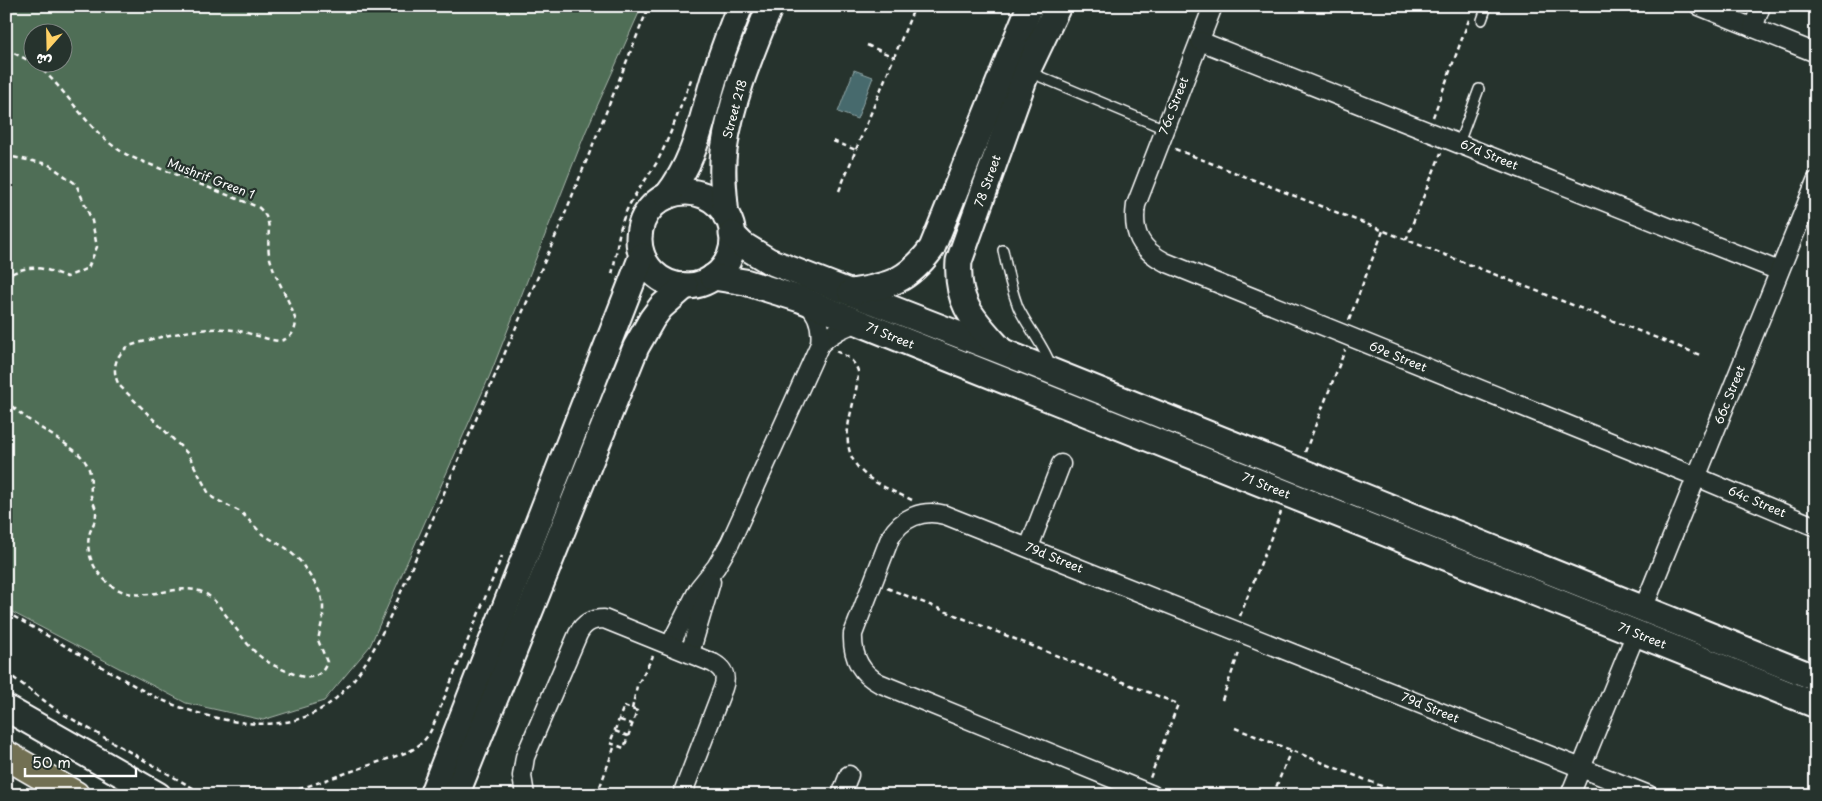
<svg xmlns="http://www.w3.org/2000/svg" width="1822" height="801" font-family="'Playpen Sans','Playpen Sans Arabic',sans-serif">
<rect width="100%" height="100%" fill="#26332d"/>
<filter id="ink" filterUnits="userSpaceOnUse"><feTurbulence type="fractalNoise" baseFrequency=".02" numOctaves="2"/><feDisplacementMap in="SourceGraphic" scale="10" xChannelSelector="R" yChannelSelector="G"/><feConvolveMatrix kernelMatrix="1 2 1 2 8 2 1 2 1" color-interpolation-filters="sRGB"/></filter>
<g filter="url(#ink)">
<!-- green -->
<path fill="#506e57" stroke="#a8b6ab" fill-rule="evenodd" d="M6 6H642L586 131 490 375 370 646 324 701 263 720 186 703 6 609ZM32 32H62V62H32Z"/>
<!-- water -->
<polygon fill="#476a6d" stroke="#91a6a7" points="854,70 873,77 857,119 838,112"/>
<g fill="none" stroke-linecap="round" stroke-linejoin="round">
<!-- lane casing -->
<g stroke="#fff" stroke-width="12">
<g id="lane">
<polyline points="1482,20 1487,6"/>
<polyline points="1029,72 1165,129"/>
<polyline points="1459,143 1479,89"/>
<path d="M1003 250C1007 270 1011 288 1018 307 1028 328 1044 345 1052 368"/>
</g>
</g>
<!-- street casing -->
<g stroke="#fff" stroke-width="21">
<g id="street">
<path d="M1213 6 1136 205C1132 233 1140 249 1165 262L1697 477 1816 527"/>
<polyline points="1699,6 1816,53"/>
<polyline points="1753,28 1761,6"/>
<polyline points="1200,41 1779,271"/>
<path d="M820 344C832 333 843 326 859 323"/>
<polyline points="1029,547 1061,464"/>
<polyline points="1643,609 1816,181"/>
<path d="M670 645 699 588 716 567 730 543 820 344C822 328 818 312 805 302"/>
<polyline points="690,653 711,582"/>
<path d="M525 795 522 776 525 757 578 634C584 623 591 619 604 619L713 663C724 669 727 677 723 688L682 795"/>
<polyline points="841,795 849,775"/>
<path d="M1153 795 879 683C860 673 852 656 853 634L890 538C902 517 923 509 945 515L1649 795"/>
<polyline points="1570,795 1636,633"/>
</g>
</g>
<!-- secondary casing -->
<g stroke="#fff" stroke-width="29">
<g id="secondary">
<circle cx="686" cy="239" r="47"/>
<path d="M667 196C697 158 701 120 715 75 722 52 731 29 740 6"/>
<path d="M726 216C724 194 721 172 724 150 731 100 751 53 770 6"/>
<polyline points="732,234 743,245 769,261 1001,351 1816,678"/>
<polyline points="713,277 745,282 800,299 1816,705"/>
<path d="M851 292C890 286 908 281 932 248L1030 6"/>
<path d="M1000 349C973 319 956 304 959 261L1027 71 1058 6"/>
<polyline points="6,708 158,795"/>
<polyline points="432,795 642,256"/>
<polyline points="456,795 636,347 652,319 661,307 685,286"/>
</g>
</g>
<!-- highway casing -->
<g stroke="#fff" stroke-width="31">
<polyline id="highway" points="6,755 75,795"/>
</g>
<!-- path -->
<g stroke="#fff" stroke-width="2.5" stroke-dasharray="5 4" stroke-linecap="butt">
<polyline points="867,45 894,57"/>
<polyline points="6,49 32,62"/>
<polyline points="1433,117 1470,17"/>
<polyline points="833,141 856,150"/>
<polyline points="1175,149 1700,355"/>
<path d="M6 161 12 157 48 164 76 184 92 221 97 247 88 268 67 277C43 268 30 262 6 277"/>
<polyline points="839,191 915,6"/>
<polyline points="1406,240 1441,153"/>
<path d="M612 274C617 255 617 235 624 217 631 197 646 181 657 162 671 135 681 105 692 77"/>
<polyline points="1349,320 1383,231"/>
<path d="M836 351C847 356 854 360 858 371 858 388 852 405 849 421 840 471 875 483 912 500"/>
<path d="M6 400C22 418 45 430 64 443 72 449 81 454 86 463 93 474 90 485 91 496 92 502 97 508 96 514 96 520 92 527 90 532 85 548 91 565 102 577 137 616 179 574 209 596 217 602 223 612 229 619 253 652 258 661 297 675 311 680 322 677 327 662L318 640 323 617V606L321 595 316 585 300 561 286 548 262 534 241 512 213 498 208 492 188 454 119 385C111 370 115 355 129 346 157 337 205 325 233 330 249 332 263 339 279 341 290 339 295 333 296 322 290 299 274 278 269 254 266 235 275 221 258 207L136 159C90 140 71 91 33 62"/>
<polyline points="1305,452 1345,350"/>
<polyline points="887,588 1178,704 1150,778"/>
<path d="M6 612 149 694C176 707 203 716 232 721 326 737 359 684 394 608L560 226 649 6"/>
<polyline points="1240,616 1281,512"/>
<polyline points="6,672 58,711 205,795"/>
<polyline points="1222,700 1240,650"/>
<polygon points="624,706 637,711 624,748 610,743"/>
<polyline points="632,709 637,686 653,656"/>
<polyline points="620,720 632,724"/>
<polyline points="1235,728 1404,795"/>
<polyline points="615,731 628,736"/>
<path d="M282 795 408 752C420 746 428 738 433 726L502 556"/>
<polyline points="597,795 615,745"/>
<polyline points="1273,795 1291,750"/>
</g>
<!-- lane -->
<use href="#lane" stroke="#26332d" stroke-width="9"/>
<!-- street -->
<use href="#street" stroke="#26332d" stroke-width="18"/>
<!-- secondary -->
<use href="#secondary" stroke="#26332d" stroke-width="25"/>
<!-- highway -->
<use href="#highway" stroke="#726f52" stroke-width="28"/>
</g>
</g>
<g text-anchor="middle" stroke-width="4.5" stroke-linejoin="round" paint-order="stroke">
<!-- street labels -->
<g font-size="12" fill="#fff" stroke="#26332d">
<text transform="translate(1174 106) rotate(-69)" y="4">76c Street</text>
<text transform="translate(735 109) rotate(-75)" y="4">Street 218</text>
<text transform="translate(1489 155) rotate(22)" y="4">67d Street</text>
<text transform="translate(211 179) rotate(21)" y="4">Mushrif Green 1</text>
<text transform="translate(988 181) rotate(-70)" y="4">78 Street</text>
<text transform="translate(890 336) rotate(22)" y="4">71 Street</text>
<text transform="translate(1398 357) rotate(22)" y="4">69e Street</text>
<text transform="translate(1730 395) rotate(-68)" y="4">66c Street</text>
<text transform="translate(1266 486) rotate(22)" y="4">71 Street</text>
<text transform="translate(1757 502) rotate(23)" y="4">64c Street</text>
<text transform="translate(1054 558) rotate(22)" y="4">79d Street</text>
<text transform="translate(1642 636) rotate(22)" y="4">71 Street</text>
<text transform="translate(1430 708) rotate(22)" y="4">79d Street</text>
</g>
</g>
<!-- margin -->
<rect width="1822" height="801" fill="none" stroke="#26332d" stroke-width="25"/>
<rect x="12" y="12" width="1797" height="776" fill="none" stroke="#fff" stroke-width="2" filter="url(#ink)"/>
<!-- north arrow -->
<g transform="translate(48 48) rotate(200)"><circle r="24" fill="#26332d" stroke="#7d8581"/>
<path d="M0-4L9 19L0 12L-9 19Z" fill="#ffd166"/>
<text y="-8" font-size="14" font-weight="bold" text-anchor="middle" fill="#ffffff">ش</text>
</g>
<!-- scale -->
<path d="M25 768v8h111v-8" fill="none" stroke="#ffffff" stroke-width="2.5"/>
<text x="32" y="768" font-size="15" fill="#ffffff" stroke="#26332d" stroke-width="4" paint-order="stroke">50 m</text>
</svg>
